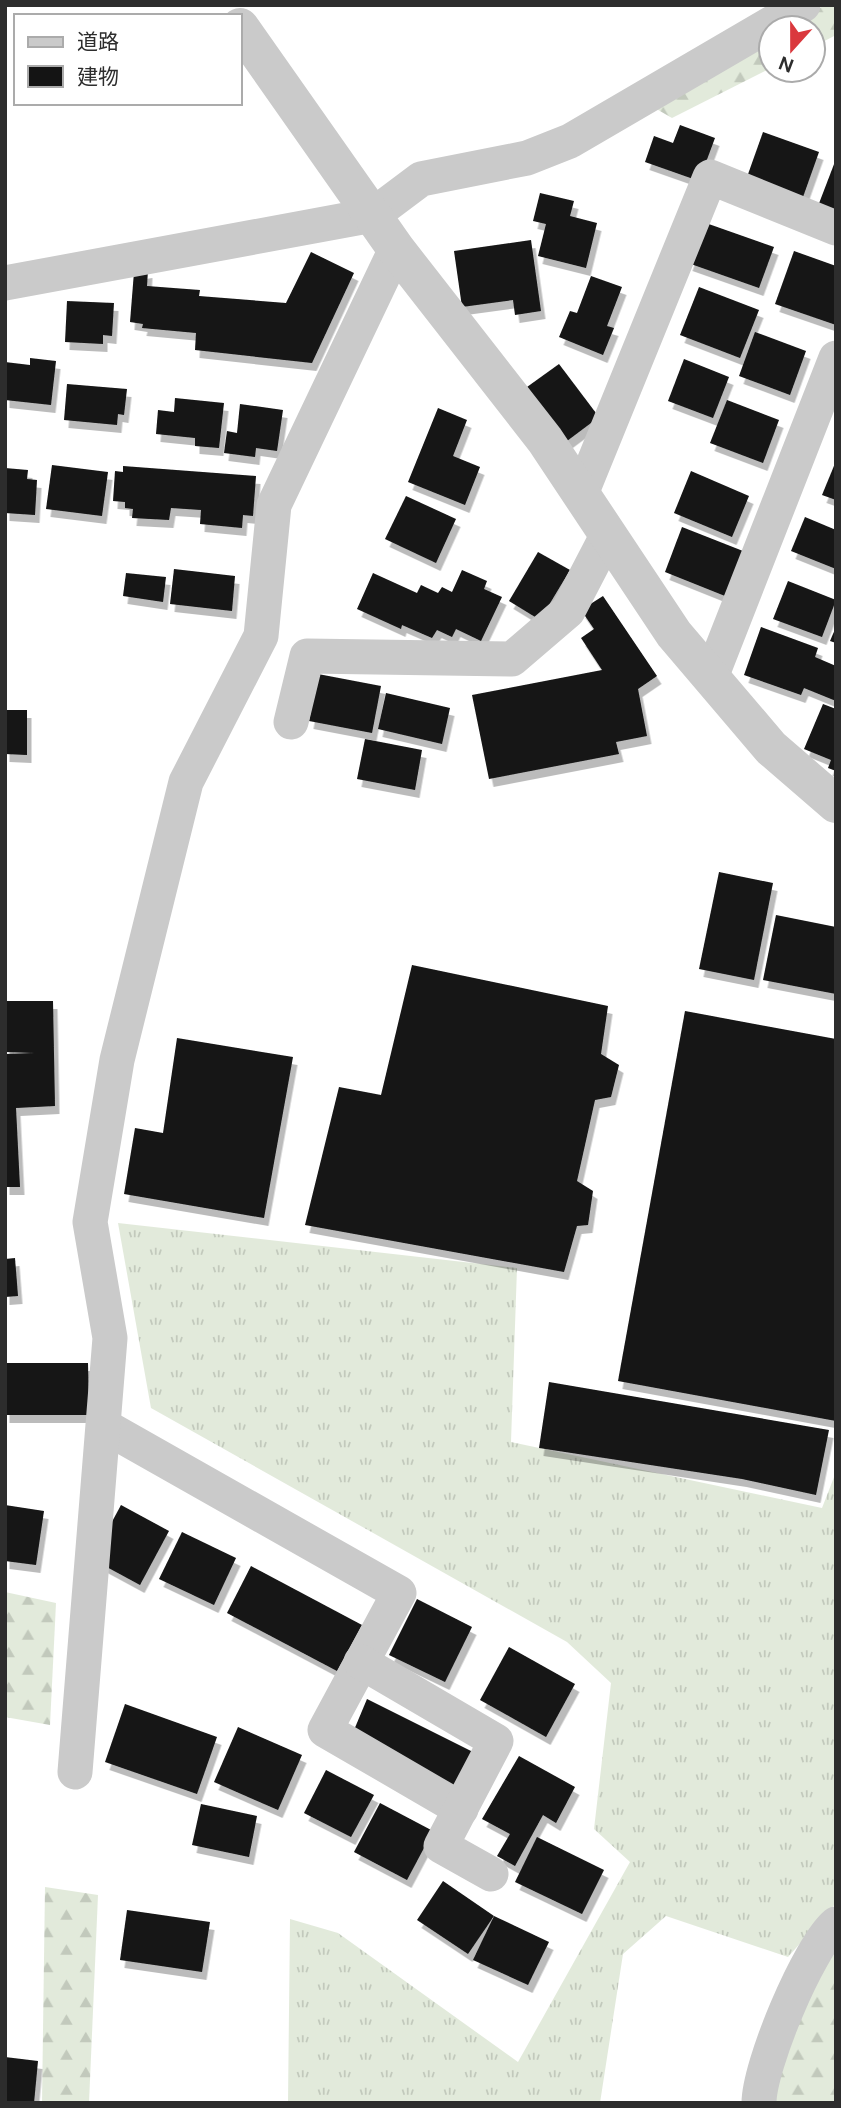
<svg xmlns="http://www.w3.org/2000/svg" width="841" height="2108" font-family="'DM Sans','Noto Sans JP',sans-serif">
<defs>
<pattern id="grass-tufts" width="24" height="20" patternUnits="userSpaceOnUse" patternTransform="scale(1.75)"><rect width="24" height="20" fill="#e2eadb"/><path d="M3 7l-1-3M5 7V3M7 7l1-3M15 17l-1-3M17 17v-4M19 17l1-3" fill="none" stroke="#c2c9bc"/></pattern>
<pattern id="forest-firs" width="22" height="20" patternUnits="userSpaceOnUse" patternTransform="scale(1.75)"><rect width="22" height="20" fill="#e2eadb"/><path d="M5 1l3.5 6h-7zM16 11l3.5 6h-7z" fill="#c2c9bc"/></pattern>
<filter id="shadow"><feDropShadow dx="4.5" dy="8" stdDeviation="0" flood-color="#0004"/></filter>
</defs>
<rect width="100%" height="100%" fill="#fff"/>
<!-- grass -->
<polygon fill="url(#grass-tufts)" points="118,1223 517,1268 511,1442 822,1508 836,1472 836,1903 788,1957 666,1916 623,1954 600,2103 288,2103 290,1919 338,1933 518,2062 630,1862 594,1829 611,1683 567,1642 151,1408"/>
<!-- forest -->
<g fill="url(#forest-firs)">
<polygon points="825,5 836,5 836,35 813,47 813,28 786,28"/>
<polygon points="771,37 771,68 672,118 653,107"/>
<polygon points="5,1592 56,1603 50,1725 5,1717"/>
<polygon points="45,1887 98,1895 89,2103 42,2103"/>
<polygon points="836,1952 836,2103 771,2103 801,1998"/>
</g>
<!-- building -->
<g fill="#141414" filter="url(#shadow)">
<polygon points="680,125 715,138 699,181 645,162 654,136 673,143"/>
<polygon points="763,132 819,152 803,197 747,177"/>
<polygon points="836,159 836,213 818,206"/>
<polygon points="540,193 574,201 570,216 597,223 586,268 538,256 546,224 533,221"/>
<polygon points="703,222 774,247 759,288 688,263"/>
<polygon points="531,240 541,311 515,315 513,300 462,307 454,251"/>
<polygon points="794,251 836,266 836,325 775,304"/>
<polygon points="311,252 354,273 312,363 195,350 196,333 142,328 143,324 130,322 134,272 148,270 147,286 200,290 199,296 286,303"/>
<polygon points="591,276 622,287 607,326 614,328 603,355 559,337 570,311 577,313"/>
<polygon points="699,287 759,310 740,358 680,335"/>
<polygon points="67,301 114,303 112,336 103,335 103,344 65,342"/>
<polygon points="755,332 806,351 790,395 739,376"/>
<polygon points="30,358 56,361 51,405 5,400 5,362 30,365"/>
<polygon points="684,359 729,377 713,418 668,401"/>
<polygon points="559,364 599,417 567,441 527,387"/>
<polygon points="67,384 127,389 124,415 118,414 117,425 64,420"/>
<polygon points="175,398 224,403 219,448 195,446 195,438 156,434 158,410 174,412"/>
<polygon points="727,400 779,420 763,463 710,443"/>
<polygon points="240,404 283,410 277,451 256,448 255,457 224,453 227,431 237,433"/>
<polygon points="438,408 467,420 453,456 480,467 465,505 408,482"/>
<polygon points="836,461 836,500 822,495"/>
<polygon points="52,465 108,472 102,516 46,509"/>
<polygon points="123,466 256,476 253,516 243,515 242,528 200,524 201,510 171,508 169,520 132,518 133,509 125,508 125,502 113,501 115,471 123,472"/>
<polygon points="5,468 28,470 27,479 37,480 35,515 5,513"/>
<polygon points="691,471 749,496 732,537 674,513"/>
<polygon points="406,496 456,519 436,563 385,539"/>
<polygon points="805,517 836,530 836,569 791,551"/>
<polygon points="682,527 743,551 725,596 665,572"/>
<polygon points="538,552 570,570 540,620 509,601"/>
<polygon points="174,569 235,576 232,611 170,604"/>
<polygon points="462,570 487,581 484,589 502,597 481,641 456,629 452,637 437,630 432,638 402,625 401,629 357,609 373,573 417,593 421,585 438,593 442,587 452,592"/>
<polygon points="126,573 166,577 163,602 123,596"/>
<polygon points="788,581 836,600 822,637 773,619"/>
<polygon points="603,596 657,676 638,689 647,736 616,742 619,754 489,779 472,695 602,670 581,638 594,629 581,610"/>
<polygon points="761,627 818,648 815,657 836,666 836,701 804,688 801,695 744,675"/>
<polygon points="836,627 836,643 830,641"/>
<polygon points="318,674 381,686 372,733 309,721"/>
<polygon points="386,693 450,708 442,744 378,729"/>
<polygon points="823,704 836,709 836,771 828,768 831,760 804,749"/>
<polygon points="5,710 27,710 27,755 5,754"/>
<polygon points="365,739 422,750 415,790 357,779"/>
<polygon points="719,872 773,883 754,980 699,969"/>
<polygon points="776,915 836,927 836,994 763,980"/>
<polygon points="412,965 608,1006 601,1054 619,1065 611,1097 595,1100 577,1181 593,1191 588,1225 577,1226 564,1272 305,1225 339,1087 381,1095"/>
<polygon points="5,1001 53,1001 55,1106 16,1108 20,1187 5,1187 5,1054 34,1053 5,1052"/>
<polygon points="685,1011 836,1039 836,1421 618,1381"/>
<polygon points="177,1038 293,1057 264,1218 124,1194 135,1128 163,1133"/>
<polygon points="15,1258 18,1296 5,1297 5,1259"/>
<polygon points="5,1363 88,1363 89,1415 5,1415"/>
<polygon points="549,1382 829,1430 816,1495 742,1479 539,1448"/>
<polygon points="5,1505 44,1511 36,1565 5,1561"/>
<polygon points="121,1505 169,1531 140,1585 92,1559"/>
<polygon points="182,1532 236,1558 214,1605 159,1579"/>
<polygon points="251,1566 362,1625 337,1671 227,1613"/>
<polygon points="417,1599 472,1627 445,1682 389,1655"/>
<polygon points="509,1647 575,1684 546,1737 480,1700"/>
<polygon points="367,1699 475,1753 457,1790 349,1742"/>
<polygon points="125,1704 217,1737 197,1794 105,1762"/>
<polygon points="238,1727 302,1755 278,1810 214,1782"/>
<polygon points="519,1756 575,1787 556,1823 543,1815 515,1866 497,1856 510,1834 482,1819"/>
<polygon points="326,1770 374,1795 351,1837 304,1813"/>
<polygon points="380,1803 433,1831 407,1880 354,1852"/>
<polygon points="201,1804 257,1816 249,1857 192,1845"/>
<polygon points="537,1837 604,1870 582,1914 515,1882"/>
<polygon points="443,1881 494,1916 468,1954 417,1920"/>
<polygon points="127,1910 210,1922 202,1972 120,1960"/>
<polygon points="494,1916 549,1942 528,1985 473,1960"/>
<polygon points="5,2057 38,2061 34,2103 5,2103"/>
</g>
<g fill="none" stroke-linecap="round" stroke-linejoin="round">
<!-- minor -->
<g stroke="#cacaca" stroke-width="35">
<polyline points="5,283 373,215 421,179 527,158 570,141 803,5"/>
<polyline points="581,494 710,177 836,228"/>
<polyline points="711,677 836,358"/>
<polyline points="291,722 307,656 512,659 568,611 608,534"/>
<polyline points="104,1426 399,1593 325,1730 461,1809"/>
<polyline points="361,1662 496,1741 441,1846 491,1874"/>
<polyline points="75,1772 110,1338 90,1222 117,1060 186,782 261,636 274,505 396,249"/>
<path d="M759 2103C759 2066 808 1948 836 1924"/>
</g>
<!-- tertiary -->
<polyline stroke="#cacaca" stroke-width="38" points="240,27 396,249 545,440 674,634 771,748 836,804"/>
</g>
<!-- border -->
<rect width="841" height="2108" fill="none" stroke="#2d2d2d" stroke-width="14"/>
<!-- legend -->
<rect x="14" y="14" width="228" height="91" fill="#ffffff" stroke="#ababab" stroke-width="2"/>
<rect x="28" y="37" width="35" height="10" fill="#cacaca" stroke="#ababab" stroke-width="2"/>
<text x="77" y="49" font-size="21" fill="#2d2d2d">道路</text>
<rect x="28" y="66" width="35" height="21" fill="#141414" stroke="#ababab" stroke-width="2"/>
<text x="77" y="84" font-size="21" fill="#2d2d2d">建物</text>
<!-- north arrow -->
<g transform="translate(792 49) rotate(201)"><circle r="33" fill="#ffffff" stroke="#ababab" stroke-width="2"/>
<path d="M0-5L12 26L0 18L-12 26Z" fill="#da383d"/>
<text y="-10" font-size="19" font-weight="bold" text-anchor="middle" fill="#2d2d2d">N</text>
</g>
</svg>
